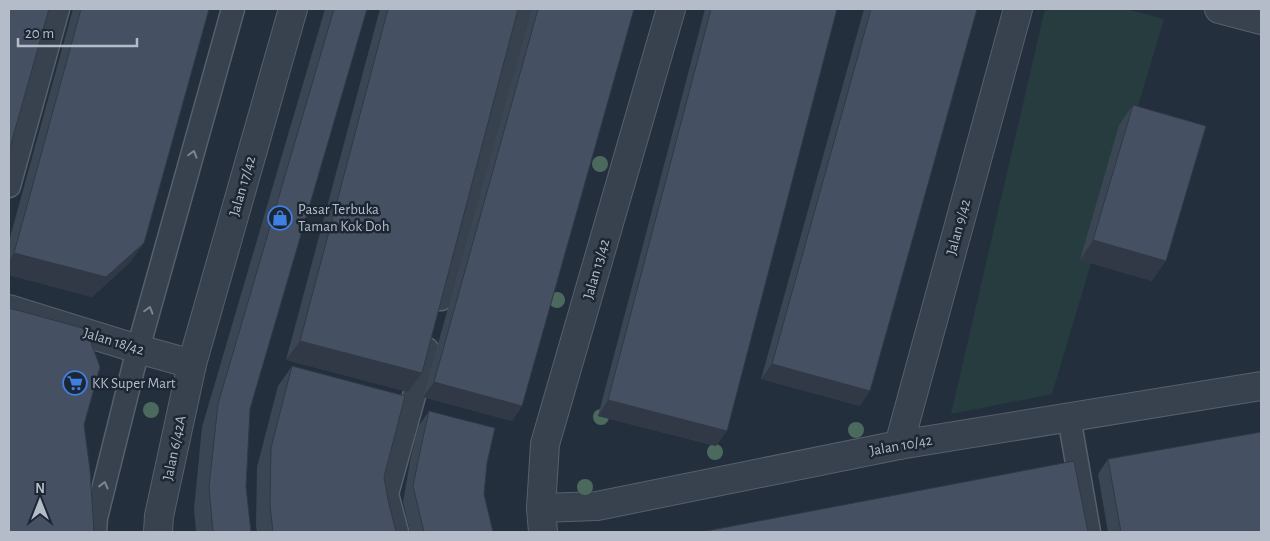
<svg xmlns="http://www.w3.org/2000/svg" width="1270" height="541" font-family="'Alegreya Sans',sans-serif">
<rect width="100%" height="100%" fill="#242f3e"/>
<!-- park -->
<polygon fill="#263c3f" points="1045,9 1126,9 1164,19 1052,394 951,414"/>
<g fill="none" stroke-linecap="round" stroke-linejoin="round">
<!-- lane casing -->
<g stroke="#565f6c" stroke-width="25">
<g id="lane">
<polyline points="9,186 58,9"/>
<polyline points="441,299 523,9"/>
<polyline points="1069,417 1089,532"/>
<polyline points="95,532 96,518 138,349 233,9"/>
<polyline points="397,532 387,494 427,349"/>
</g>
</g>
<!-- street casing -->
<g stroke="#565f6c" stroke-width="30">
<g id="street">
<polyline points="1219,9 1261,20"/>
<polyline points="9,309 138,349 192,364"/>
<polyline points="899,445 1018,9"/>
<polyline points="541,508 597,506 899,445 1261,386"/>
<polyline points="158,532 159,516 192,364 293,9"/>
<polyline points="543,532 541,508 545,444 671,9"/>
</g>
</g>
<!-- lane -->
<use href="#lane" stroke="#38414e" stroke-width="22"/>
<!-- street -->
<use href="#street" stroke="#38414e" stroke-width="28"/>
</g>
<!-- trees -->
<g fill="#4b6a5d">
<circle cx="600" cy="164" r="8"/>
<circle cx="557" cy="300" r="8"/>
<circle cx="151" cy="410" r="8"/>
<circle cx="601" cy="417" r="8"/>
<circle cx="856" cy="430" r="8"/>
<circle cx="715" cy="452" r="8"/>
<circle cx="585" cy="487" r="8"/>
</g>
<!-- wall -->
<g fill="#3b4654">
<polygon points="73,9 209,9 144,243 130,262 92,297 9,275 9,241"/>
<polygon points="325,9 367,9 250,409 246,487 251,532 196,532 194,509 202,427"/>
<polygon points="380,9 518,9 408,392 286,360"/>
<polygon points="532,9 634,9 522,406 512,421 423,397"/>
<polygon points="705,9 837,9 716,446 598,416"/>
<polygon points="864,9 977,9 860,406 761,379"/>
<polygon points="1133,105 1152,281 1080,260 1119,125"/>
<polygon points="292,366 384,477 388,500 396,532 257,532 256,525 257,467 278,386"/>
<polygon points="429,411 487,463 484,494 493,532 410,532 403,502 410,462 418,427"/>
<polygon points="1108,459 1261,532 1108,532 1098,474"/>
</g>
<!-- shaded-wall -->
<g fill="#303945">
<polygon points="1093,240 1166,261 1152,281 1080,260"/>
<polygon points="144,243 130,262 92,297 9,275 9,260 14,253"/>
<polygon points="300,341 422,373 408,392 286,360"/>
<polygon points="772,364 870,391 860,406 761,379"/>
<polygon points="434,382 522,406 512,421 423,397"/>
<polygon points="608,400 727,431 716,446 598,416"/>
</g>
<!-- building -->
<g fill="#455162" stroke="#303945">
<polygon points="9,9 49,9 9,151"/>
<polygon points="81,9 209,9 144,243 106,277 14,253"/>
<polygon points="334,9 367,9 250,409 246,487 251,532 213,532 209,487 218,404"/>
<polygon points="388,9 518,9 422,373 300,341"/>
<polygon points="538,9 634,9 522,406 434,382"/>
<polygon points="711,9 837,9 727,431 608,400"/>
<polygon points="871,9 977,9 870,391 772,364"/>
<polygon points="1133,105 1206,126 1166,261 1093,240"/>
<polygon points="9,308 86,329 100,367 84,425 90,470 94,532 9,532"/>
<polygon points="292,366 405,396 384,477 388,500 396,532 273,532 270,505 271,448"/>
<polygon points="429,411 495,428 487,463 484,494 493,532 424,532 413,486 421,447"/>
<polygon points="1261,432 1261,532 1121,532 1108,459"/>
<polygon points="1074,461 1088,532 701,532"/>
</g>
<!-- one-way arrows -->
<defs><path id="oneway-chevron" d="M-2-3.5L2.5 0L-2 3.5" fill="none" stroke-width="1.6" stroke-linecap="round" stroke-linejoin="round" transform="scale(1.25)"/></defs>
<g stroke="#7c8592">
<use href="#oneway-chevron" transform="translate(193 154) rotate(-74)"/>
<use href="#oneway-chevron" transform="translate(149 310) rotate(-74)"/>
<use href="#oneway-chevron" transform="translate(104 485) rotate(-76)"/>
</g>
<!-- icons -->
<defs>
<g id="shop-ring" transform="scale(1.25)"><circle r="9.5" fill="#1d2633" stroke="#3f7fe0" stroke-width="1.5"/><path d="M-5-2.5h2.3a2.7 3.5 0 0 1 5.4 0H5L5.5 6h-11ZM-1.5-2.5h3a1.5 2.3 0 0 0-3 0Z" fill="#3f7fe0"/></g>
<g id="supermarket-ring" transform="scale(1.25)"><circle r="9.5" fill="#1d2633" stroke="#3f7fe0" stroke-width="1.5"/><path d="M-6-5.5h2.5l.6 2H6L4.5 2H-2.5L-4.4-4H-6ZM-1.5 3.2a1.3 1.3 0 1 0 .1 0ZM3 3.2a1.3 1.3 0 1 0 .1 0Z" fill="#3f7fe0"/></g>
</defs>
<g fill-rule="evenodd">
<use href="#shop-ring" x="280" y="218"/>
<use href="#supermarket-ring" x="75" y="383"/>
</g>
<g text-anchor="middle" stroke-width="5" stroke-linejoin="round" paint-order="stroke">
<!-- street labels -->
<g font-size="15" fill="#b4bcc9" stroke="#1d2633">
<text transform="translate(242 186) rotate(-74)" y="5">Jalan 17/42</text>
<text transform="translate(958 227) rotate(-75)" y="5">Jalan 9/42</text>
<text transform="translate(596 269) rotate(-74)" y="5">Jalan 13/42</text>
<text transform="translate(114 341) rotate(17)" y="5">Jalan 18/42</text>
<text transform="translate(901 445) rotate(-10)" y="5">Jalan 10/42</text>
<text transform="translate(174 448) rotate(-78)" y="5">Jalan 6/42A</text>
</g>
<!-- poi labels -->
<g font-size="15" fill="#b4bcc9" stroke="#1d2633" text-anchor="start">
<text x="298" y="214">Pasar Terbuka<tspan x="298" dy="17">Taman Kok Doh</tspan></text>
<text x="92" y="388">KK Super Mart</text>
</g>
</g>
<!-- border -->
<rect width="1270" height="541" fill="none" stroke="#b4bcc9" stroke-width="20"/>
<!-- north arrow -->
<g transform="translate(40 501)" stroke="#1d2633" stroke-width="4" paint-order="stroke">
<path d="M0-4L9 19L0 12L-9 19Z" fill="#b4bcc9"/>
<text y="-8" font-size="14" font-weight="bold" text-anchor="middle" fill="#b4bcc9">N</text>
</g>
<!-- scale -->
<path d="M18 38v8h119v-8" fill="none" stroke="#b4bcc9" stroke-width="2.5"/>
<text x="25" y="38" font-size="15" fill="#b4bcc9" stroke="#1d2633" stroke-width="4" paint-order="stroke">20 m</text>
</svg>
